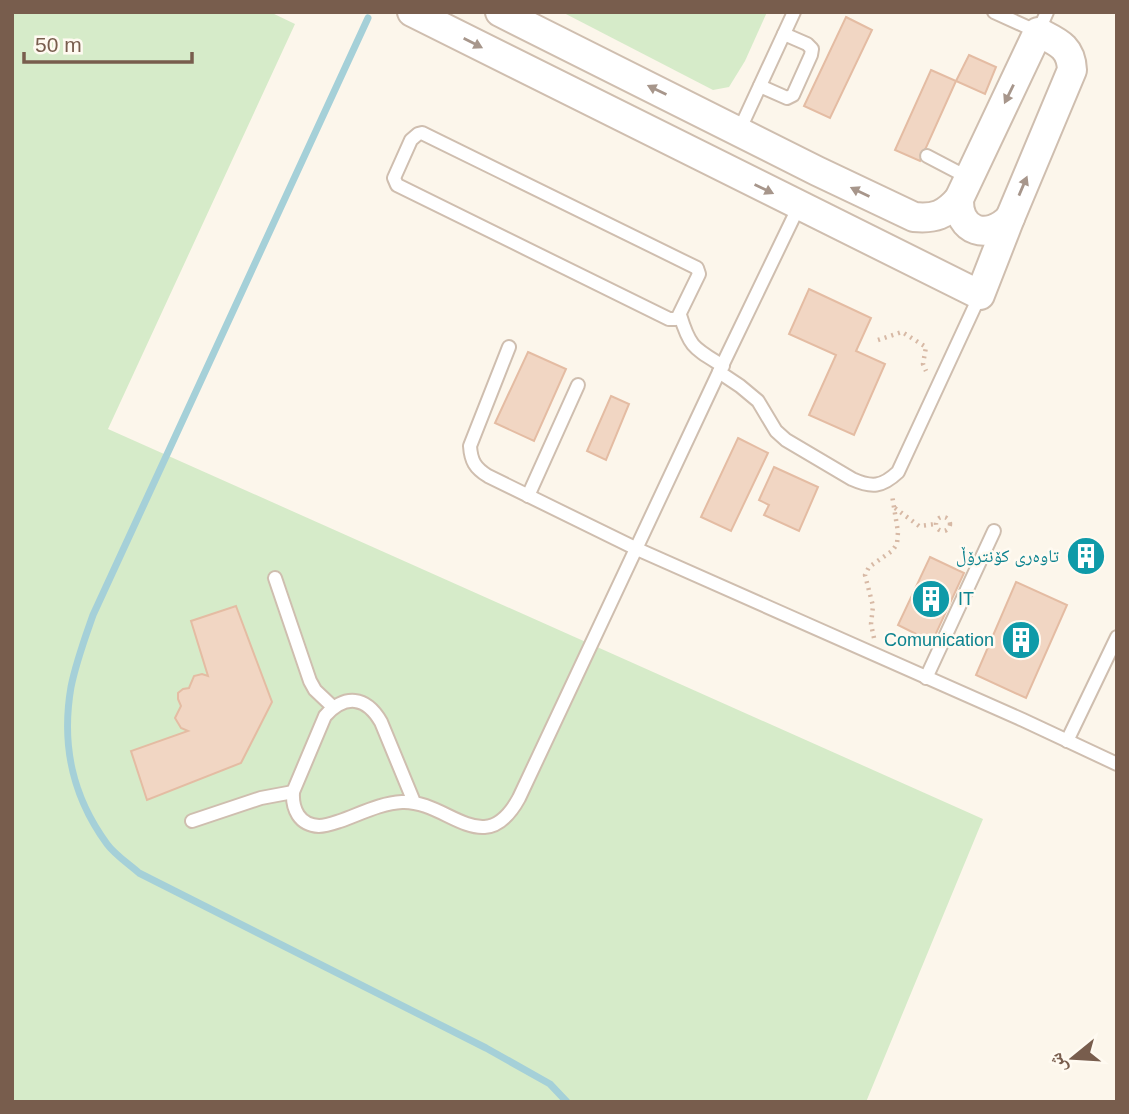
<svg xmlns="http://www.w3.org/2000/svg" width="1129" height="1114" font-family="Helvetica,'Noto Naskh Arabic',sans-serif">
<rect width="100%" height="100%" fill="#fcf6eb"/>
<!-- green -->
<g fill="#d6ebc9">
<polygon points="12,12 270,12 295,24 108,429 983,819 866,1102 12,1102"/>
<polygon points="562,12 767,12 745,61 729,87 713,90"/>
</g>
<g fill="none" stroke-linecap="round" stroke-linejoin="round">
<!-- stream -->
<path stroke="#a5d0d8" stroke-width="7" d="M368 18 93 615C85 638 76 662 71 687 61 745 72 796 107 844 115 855 129 864 139 873L486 1048 550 1084 567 1102"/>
</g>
<!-- building -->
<g fill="#f1d6c3" stroke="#e4bca3" stroke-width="2">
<polygon points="846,17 872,30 830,118 804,106"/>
<polygon points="969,55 996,67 985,94 956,81"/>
<polygon points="931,70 956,81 920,161 895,150"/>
<polygon points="809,289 871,318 856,351 885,364 854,435 809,415 836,355 789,334"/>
<polygon points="528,352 566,369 534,441 495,423"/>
<polygon points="611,396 629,404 606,460 587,451"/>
<polygon points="738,438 768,453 731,531 701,517"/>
<polygon points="774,467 818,487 799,531 764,515 769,505 759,500"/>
<polygon points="1094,540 1103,555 1096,570 1078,571 1069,557 1076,542"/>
<polygon points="930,557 964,573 932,642 898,625"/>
<polygon points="1016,582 1067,605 1026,698 976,675"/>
<polygon points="236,606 272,702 241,763 147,800 131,751 188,731 181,728 175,718 181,706 178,699 178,693 183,689 189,688 194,676 202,674 208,676 191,621"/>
</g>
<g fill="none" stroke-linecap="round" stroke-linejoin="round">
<!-- service casing -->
<g stroke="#cfbeaf" stroke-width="16">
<g id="service">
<polyline points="994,12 1038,32 1047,12"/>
<polyline points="760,86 787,98 793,95 811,55 812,49 807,44 784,34"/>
<polyline points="739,131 794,12"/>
<polygon points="422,133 697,268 699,274 678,317 676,319 669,319 397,185 394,178 411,140 418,134"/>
<polyline points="927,156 969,178"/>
<path d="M680 315C690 348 694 348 723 366"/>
<path d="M509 347 470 446C471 461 475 468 488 476L637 549 1023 720 1117 764"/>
<path d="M719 372 740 386 758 401 776 431 786 440 852 479C872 488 882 487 898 472L980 295"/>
<polyline points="528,496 578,385"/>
<polyline points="275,578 310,681 315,690 333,707"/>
<polyline points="926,678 994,531"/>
<polyline points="1067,741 1117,637"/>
<path d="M414 802 381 722C366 696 345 694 325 716L293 792C292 809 299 825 319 826 326 826 334 823 340 821 360 814 381 803 402 802 448 800 484 862 519 798L719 372 799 206"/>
<polyline points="192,821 261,798 293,792"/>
</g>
</g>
<!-- tertiary casing -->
<g stroke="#cfbeaf" stroke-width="32">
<g id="tertiary">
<path d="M412 12 980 295 1010 218 1072 70C1071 46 1057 42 1038 32L959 199C945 215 935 219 914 217L817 171 500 12"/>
<path d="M959 199C958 232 988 241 1010 218"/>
</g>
</g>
<!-- path -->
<g stroke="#d7b9a5" stroke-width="4.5" stroke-dasharray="2 5" stroke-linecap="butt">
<polyline points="878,340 902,332 926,347 923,364 926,371"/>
<polyline points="895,508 919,526 936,524"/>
<circle cx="943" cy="524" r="7"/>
<polyline points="874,638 871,624 873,606 865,575 869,567 892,551 897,544 898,532 892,495"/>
</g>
<!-- service -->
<use href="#service" stroke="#fff" stroke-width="12"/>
<!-- tertiary -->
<use href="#tertiary" stroke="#fff" stroke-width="28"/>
</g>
<!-- one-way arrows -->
<defs><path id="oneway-solid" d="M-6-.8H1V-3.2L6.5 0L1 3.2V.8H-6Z" transform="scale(1.75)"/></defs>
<g fill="#a7968b">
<use href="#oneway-solid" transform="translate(473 43) rotate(27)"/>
<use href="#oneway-solid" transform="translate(657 90) rotate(-154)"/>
<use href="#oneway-solid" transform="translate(1009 94) rotate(116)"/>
<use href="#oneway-solid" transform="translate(1023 186) rotate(-67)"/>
<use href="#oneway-solid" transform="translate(764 189) rotate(26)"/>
<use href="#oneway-solid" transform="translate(860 192) rotate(-154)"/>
</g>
<!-- icons -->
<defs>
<g id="building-disc" transform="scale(2.0125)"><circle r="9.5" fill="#0f9aa8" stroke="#fffaf1"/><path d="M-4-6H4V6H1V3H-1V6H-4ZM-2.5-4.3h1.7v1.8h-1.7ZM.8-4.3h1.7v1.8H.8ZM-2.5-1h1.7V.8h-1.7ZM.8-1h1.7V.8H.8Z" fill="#fff"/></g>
</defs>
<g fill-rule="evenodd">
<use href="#building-disc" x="1086" y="556"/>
<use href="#building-disc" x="931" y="599"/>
<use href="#building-disc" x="1021" y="640"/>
</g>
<g text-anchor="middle" stroke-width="5" stroke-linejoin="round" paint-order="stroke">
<!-- culture labels -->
<g font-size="18" fill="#0d838f" stroke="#fffaf1" text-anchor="end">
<text x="1059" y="562">تاوەری کۆنترۆڵ</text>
<text x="958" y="605" text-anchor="start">IT</text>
<text x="994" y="646">Comunication</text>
</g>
</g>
<!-- border -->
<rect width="1129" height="1114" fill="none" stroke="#785d4d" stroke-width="28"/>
<!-- north arrow -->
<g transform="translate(1073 1058) rotate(252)" stroke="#fffaf1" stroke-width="5" paint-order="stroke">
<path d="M0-5L12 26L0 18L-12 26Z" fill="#785d4d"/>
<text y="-10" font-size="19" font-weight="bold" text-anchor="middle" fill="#785d4d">ش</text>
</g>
<!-- scale -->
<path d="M24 52v10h168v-10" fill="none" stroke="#785d4d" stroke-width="3.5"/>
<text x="35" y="52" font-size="21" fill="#785d4d" stroke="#fffaf1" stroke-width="5" paint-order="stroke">50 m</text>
</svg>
